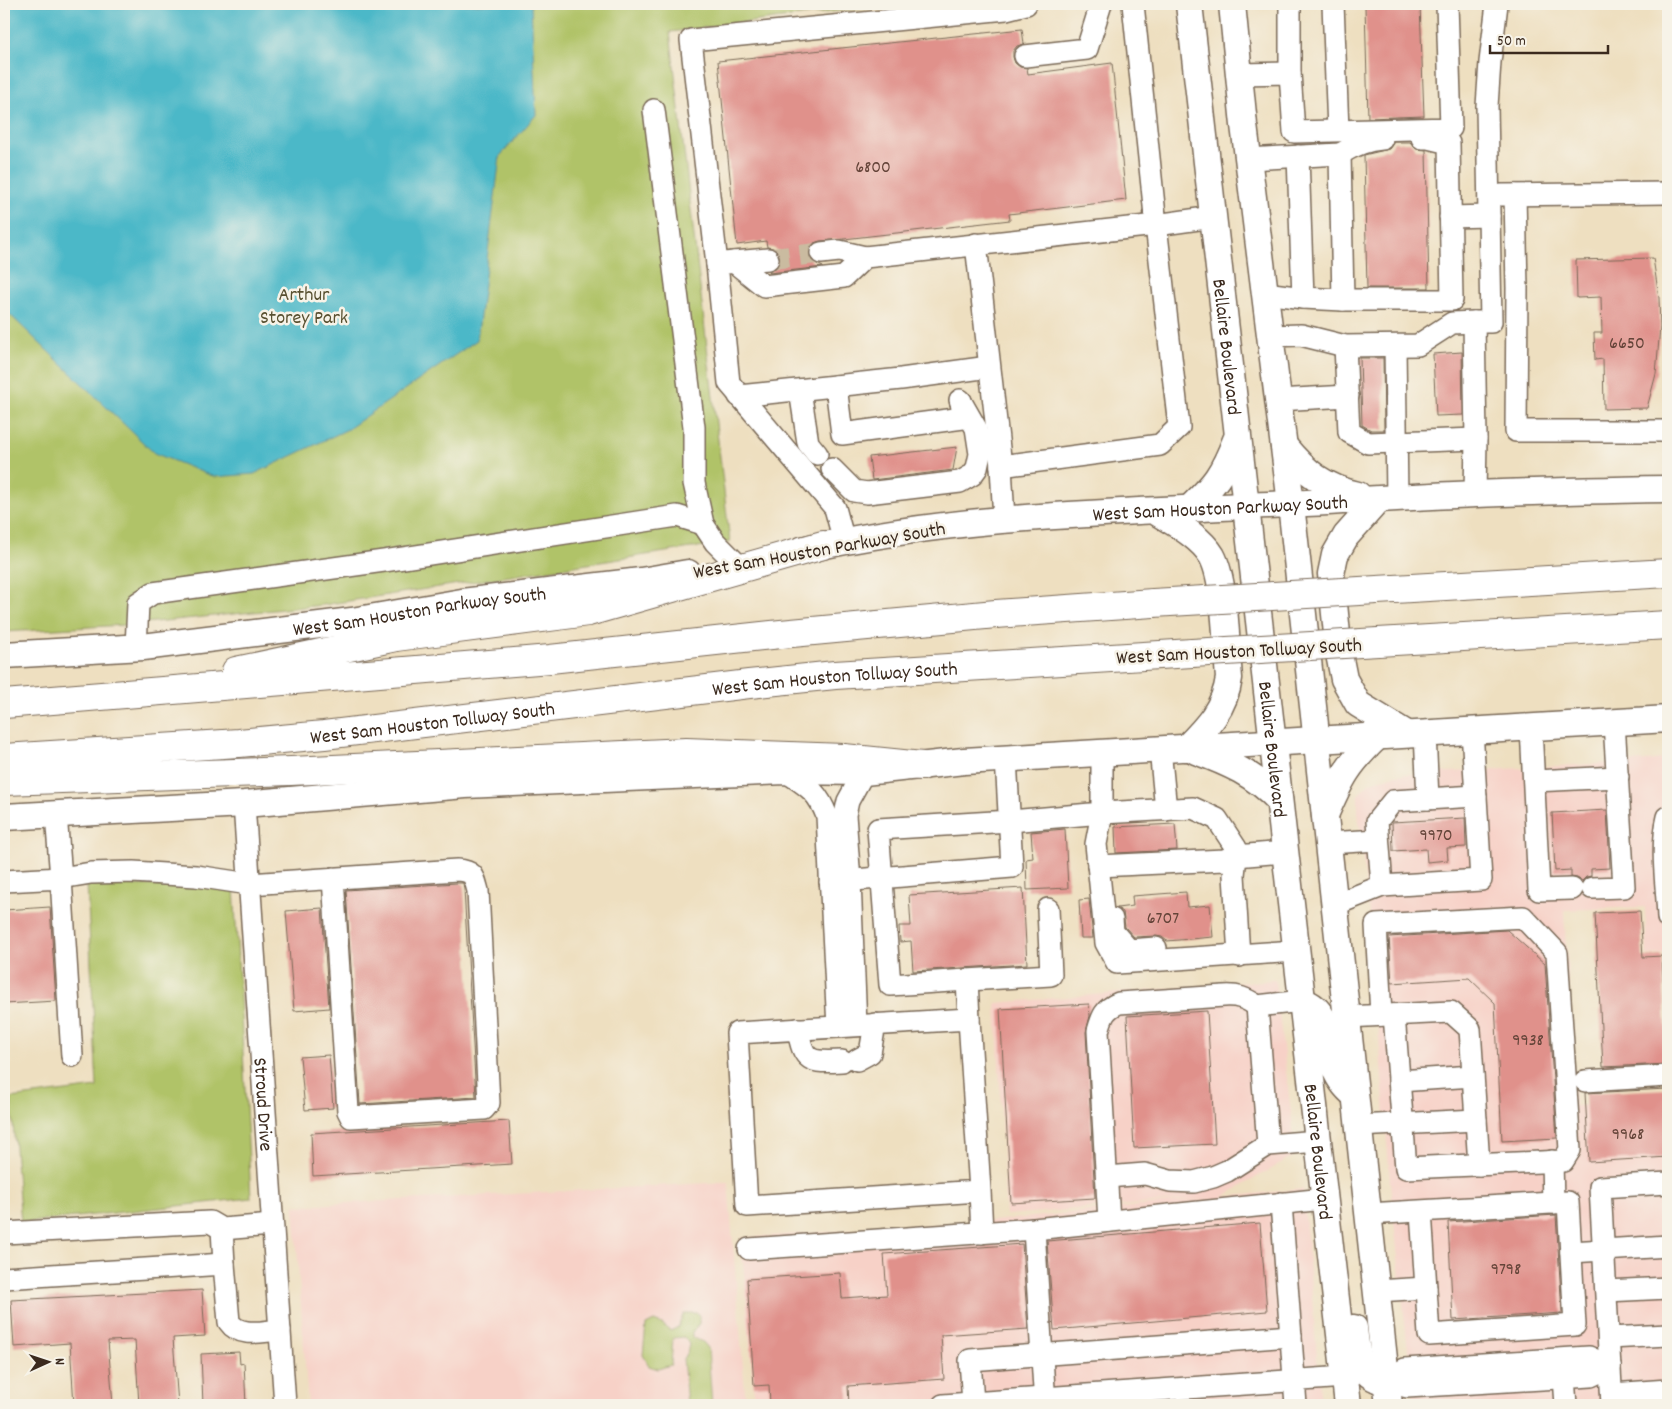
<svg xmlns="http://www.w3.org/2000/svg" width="1672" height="1409" font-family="Dekko,sans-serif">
<rect width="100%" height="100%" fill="#f7f3e8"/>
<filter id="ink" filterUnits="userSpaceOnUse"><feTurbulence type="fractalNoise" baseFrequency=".02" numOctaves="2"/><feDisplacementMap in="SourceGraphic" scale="10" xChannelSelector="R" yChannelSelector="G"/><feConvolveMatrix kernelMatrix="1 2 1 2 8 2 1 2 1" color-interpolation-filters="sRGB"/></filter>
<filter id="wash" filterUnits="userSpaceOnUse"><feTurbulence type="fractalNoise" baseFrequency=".0096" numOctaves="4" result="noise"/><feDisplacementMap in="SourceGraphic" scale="20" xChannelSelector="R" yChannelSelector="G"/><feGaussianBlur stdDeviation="1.12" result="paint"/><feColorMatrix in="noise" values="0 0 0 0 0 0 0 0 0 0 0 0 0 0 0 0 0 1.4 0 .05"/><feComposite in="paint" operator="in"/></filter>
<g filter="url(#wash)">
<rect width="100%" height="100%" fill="#eedfc0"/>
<!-- built -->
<g fill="#f7d1c7">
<polygon points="1668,758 1668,954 1647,955 1645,907 1564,910 1575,1106 1668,1101 1668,1405 1414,1405 1391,1194 1370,921 1358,812 1358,795 1370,782 1396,775 1648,761"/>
<polygon points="1275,980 1296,1154 1223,1197 1303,1189 1321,1405 755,1405 741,1238 993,1221 1216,1198 1006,1215 996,1003"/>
<polygon points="728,1182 746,1405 308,1405 294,1206"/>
</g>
<!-- green -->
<g fill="#b0c367" stroke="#767642">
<polygon points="4,4 895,4 670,32 730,542 323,605 125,625 4,632"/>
<polygon points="87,884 234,887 251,1198 21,1223 11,1098 97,1087"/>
<polygon points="684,1313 697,1313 699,1316 699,1324 692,1332 692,1337 703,1342 708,1348 712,1405 687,1405 683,1358 687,1354 689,1344 684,1337 673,1338 671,1365 658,1369 649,1366 643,1355 646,1325 654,1321 662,1324 671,1331 678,1327"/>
</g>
<!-- water -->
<polygon fill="#4cb8c8" stroke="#447173" points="4,4 531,4 536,115 500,156 477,340 348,429 254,474 214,477 154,453 4,309"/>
<g id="blocks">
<!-- building -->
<g fill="#e0918b">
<polygon points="1387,4 1420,4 1424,116 1368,118 1365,6 1387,5"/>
<polygon points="1022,29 1024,44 1017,46 1013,51 1013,57 1015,63 1020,67 1027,68 1028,74 1112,63 1126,200 1009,214 1010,220 844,239 820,241 814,243 810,248 809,255 811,261 823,267 769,273 779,264 780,257 778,251 773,248 767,247 766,241 737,245 718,61"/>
<polygon points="1394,142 1410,142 1416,149 1426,150 1429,288 1367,288 1364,155 1389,149"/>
<polygon points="1653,258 1659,298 1660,327 1656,374 1647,408 1604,409 1603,359 1595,360 1594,333 1602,333 1601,297 1577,298 1576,260"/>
<polygon points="1462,352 1463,415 1436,416 1433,354"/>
<polygon points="1360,358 1383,358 1384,430 1371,430 1362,425"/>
<polygon points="957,447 953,470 872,480 869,457"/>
<polygon points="1607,810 1610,868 1591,869 1591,876 1586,877 1582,881 1577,878 1571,877 1571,870 1555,871 1552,813"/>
<polygon points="1465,818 1466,847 1447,848 1448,860 1427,862 1426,849 1393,851 1392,822"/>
<polygon points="1175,824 1177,850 1116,853 1115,827"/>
<polygon points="1065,829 1068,888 1027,890 1026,859 1033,858 1031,832"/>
<polygon points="457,883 463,883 464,889 476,1097 360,1104 346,890"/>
<polygon points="1023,888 1027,964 913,971 911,941 900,942 899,926 911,926 909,895"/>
<polygon points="1186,892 1187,907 1210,905 1213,937 1167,941 1162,937 1156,936 1134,937 1125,927 1123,912 1117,908 1133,906 1132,896"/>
<polygon points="1089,899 1093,938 1081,938 1079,900"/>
<polygon points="50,907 56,1001 4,1004 4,910"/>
<polygon points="322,908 329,1008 294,1011 286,911"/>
<polygon points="1640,911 1643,957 1662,956 1668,1064 1603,1067 1595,913"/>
<polygon points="1507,930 1545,964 1557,1138 1502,1141 1495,1003 1469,978 1392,983 1389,937"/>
<polygon points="1089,1004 1090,1016 1086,1032 1095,1198 1011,1203 1000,1009"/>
<polygon points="1207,1011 1215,1144 1134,1148 1127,1016"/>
<polygon points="329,1055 333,1108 305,1110 300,1057"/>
<polygon points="1668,1089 1668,1157 1589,1162 1585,1093"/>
<polygon points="509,1121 512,1164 313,1176 311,1133"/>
<polygon points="1556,1215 1562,1313 1453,1320 1448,1222"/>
<polygon points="1260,1223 1267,1311 1054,1330 1047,1241"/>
<polygon points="1022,1244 1028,1329 941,1335 944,1379 848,1386 849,1405 770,1405 769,1385 754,1386 747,1279 840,1273 842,1298 887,1295 884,1254"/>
<polygon points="202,1290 205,1336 173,1338 178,1405 139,1405 135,1340 108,1341 113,1405 74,1405 70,1343 14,1347 11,1300"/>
<polygon points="239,1352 240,1364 244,1363 246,1405 203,1405 201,1354"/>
</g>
</g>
</g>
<g filter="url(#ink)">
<use href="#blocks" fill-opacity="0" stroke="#7a6957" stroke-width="1"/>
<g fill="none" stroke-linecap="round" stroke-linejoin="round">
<!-- minor-tunnel -->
<polyline stroke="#cabba0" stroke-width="21" stroke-dasharray="21 11" stroke-linecap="butt" points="768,259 821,253"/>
<!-- minor casing -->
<g stroke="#7a6957" stroke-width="24">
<g id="minor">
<polyline points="1133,4 1156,225 1213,217"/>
<polyline points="1290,4 1290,73"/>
<polyline points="1333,4 1338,130"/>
<polyline points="1025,56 1087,49 1101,4"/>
<polyline points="1239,74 1290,73 1294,132 1451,128 1447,4"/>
<polyline points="654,110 694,427 694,483 703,524 715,542 738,565"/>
<path d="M1340 154C1354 145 1366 140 1382 139"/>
<polyline points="1298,156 1303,298"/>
<polyline points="1248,159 1340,154 1343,300 1303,298 1265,293"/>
<polyline points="1501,195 1668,193"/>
<polyline points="1515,195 1517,288 1516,431 1668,431"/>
<polyline points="1450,217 1489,216"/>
<polyline points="976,244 1001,466 1004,520"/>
<polyline points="821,253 839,251 865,257"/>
<polyline points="734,262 768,259"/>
<polyline points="717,264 691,40 1006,9 1026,4"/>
<polyline points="1343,300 1452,300 1449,143 1428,138 1422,138"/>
<polyline points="1270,336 1301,335 1345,346 1418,345 1452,323 1474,322"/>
<polyline points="1345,346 1349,432 1368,443 1476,439"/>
<polyline points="1395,346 1397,499"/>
<polyline points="836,386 842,434 963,418 961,401"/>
<polyline points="800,390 808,443 817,454"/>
<polyline points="739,396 901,379 989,367"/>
<polyline points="1278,400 1348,396"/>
<polyline points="832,469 854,491 867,493 960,482 972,475 977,468 980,454 976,428 960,400"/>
<polyline points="1475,494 1476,439 1474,322 1491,322 1487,106 1490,62 1497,4"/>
<polyline points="844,541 835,508 729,383 717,264 734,262 764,286 844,277 865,257 1156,225 1179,427 1160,445 1001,466"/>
<polyline points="136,648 138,603 153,593 384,561 677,516 703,524"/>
<polyline points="1531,727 1539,890 1572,889"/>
<polyline points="1425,733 1428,799"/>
<polyline points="1160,749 1166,810"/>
<path d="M785 771C807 786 817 790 827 816L838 1027"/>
<polyline points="1534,781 1618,777"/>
<path id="s1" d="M244 804 285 1405"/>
<path d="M56 814 61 878 91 873 133 872 196 876 249 884 457 870C474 871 474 876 478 891L489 1103 484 1109 351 1117 348 1111 333 878"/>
<path d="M1668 817C1660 849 1667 885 1668 918"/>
<polyline points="1328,843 1378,840"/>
<polyline points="1285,852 1236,856 1236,848 1217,819 1193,808 1102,813 1096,844 1106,943 1117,963 1296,951"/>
<polyline points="1098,866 1224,860 1236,856 1234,875 1239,956"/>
<polyline points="4,881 61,878 72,1056"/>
<polyline points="830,882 1012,867 1006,758"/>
<polyline points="1382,886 1377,821 1393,801 1476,796"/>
<polyline points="1592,888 1624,887 1614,722"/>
<polyline points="1334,905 1382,886 1481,880 1472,730"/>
<polyline points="1112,919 1113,932 1129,950 1156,948"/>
<polyline points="967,980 1051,975 1048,909"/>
<polyline points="1257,1006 1268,1145"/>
<polyline points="1381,1015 1376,925 1523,917 1557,953 1570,1150 1563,1161 1406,1168 1394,1015"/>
<polyline points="1346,1017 1451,1012 1470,1029 1479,1165"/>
<polyline points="969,1019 967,980 890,985 878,829 1010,821 1102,813 1102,753"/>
<polyline points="856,1025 850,881 845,815 848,801 864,772"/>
<path d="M798 1029C803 1062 810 1063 842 1061"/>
<polyline points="857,1060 870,1053 875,1024"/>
<polyline points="1399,1081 1473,1076"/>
<polyline points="1585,1081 1668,1076"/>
<polyline points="1358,1126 1476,1120"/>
<polyline points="1552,1161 1553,1203"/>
<polyline points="1107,1177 1145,1174 1170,1181 1194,1182 1213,1177 1227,1171 1268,1145 1318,1141"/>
<polyline points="980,1191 969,1019 737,1033 747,1206 980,1191 982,1233"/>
<polyline points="1281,1203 1296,1405"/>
<polyline points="1368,1214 1568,1202 1575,1325 1429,1335 1421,1211"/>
<path d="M1109 1221 1098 1031C1102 1017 1104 1009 1119 1003L1224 996C1237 995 1246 998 1257 1006L1302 1001"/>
<polyline points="222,1229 224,1264"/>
<polyline points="1034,1229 1045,1405"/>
<polyline points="4,1233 210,1222 222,1229 272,1225"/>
<polyline points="749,1249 1034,1229 1324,1199"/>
<polyline points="1571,1252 1668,1246"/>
<path d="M4 1278 224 1264 229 1322C240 1338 263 1331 280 1330"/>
<polyline points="1377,1291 1426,1288"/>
<polyline points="1606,1291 1668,1288"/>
<polyline points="1609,1338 1668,1335"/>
<polyline points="1564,1377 1566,1405"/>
<polyline points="1386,1381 1405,1369 1589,1357 1610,1367"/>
<polyline points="1386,1381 1407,1387 1591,1376 1610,1367"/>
<polyline points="1612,1394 1668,1390"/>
<polyline points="973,1403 970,1360 1291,1336"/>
<polyline points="943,1405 1345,1377"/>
<polyline points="1612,1405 1600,1187 1668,1183"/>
</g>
</g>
<!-- major casing -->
<g stroke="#7a6957" stroke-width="29">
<g id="major">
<path id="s2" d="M1189 4 1348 1405"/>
<polyline points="1232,4 1244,125 1291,504 1389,1405"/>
<path d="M1284 446C1306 473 1324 487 1358 495"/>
<polyline points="1378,500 1346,536 1335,555 1331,574 1339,654 1344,679 1358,704 1407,734"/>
<path d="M1189 509C1215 484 1223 474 1236 440"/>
<path d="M1155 511C1174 523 1200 536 1212 556 1226 582 1226 647 1229 678 1225 708 1207 727 1186 748"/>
<path id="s3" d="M802 550C947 517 1097 513 1245 506 1322 503 1399 497 1476 494 1540 491 1604 490 1668 489"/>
<path id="s4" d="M4 655 143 647 352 621 462 602 641 581 688 573"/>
<path d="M1196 751C1229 763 1254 774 1279 800"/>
<path d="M1325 815C1341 778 1348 764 1378 736"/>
<polyline points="4,817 244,804 465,785 785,771 864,772 964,761 1668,719"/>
<path d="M1302 1001C1329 1010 1325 1033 1330 1055 1334 1070 1340 1082 1351 1092"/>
<path d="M1354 1328C1356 1346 1357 1369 1375 1378 1378 1380 1383 1381 1386 1381"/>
</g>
</g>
<!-- highway casing -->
<g stroke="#7a6957" stroke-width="30">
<g id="highway">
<polyline points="1394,589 1668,573"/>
<polyline points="1378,642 1668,625"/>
<polyline points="236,671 396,637 588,612 823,545"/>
<polyline points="4,704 550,659 781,634 996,614 1153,603"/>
<path id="s5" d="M4 758 239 743 324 735 749 684 835 675 1192 653"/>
<polyline points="4,781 291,771 686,752 844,758 922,766"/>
</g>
</g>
<!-- minor -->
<use href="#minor" stroke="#fff" stroke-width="21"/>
<!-- major -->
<use href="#major" stroke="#fff" stroke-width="26"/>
<!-- highway -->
<use href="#highway" stroke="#fff" stroke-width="28"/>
<!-- highway-bridge casing -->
<g stroke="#7a6957" stroke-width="30" stroke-linecap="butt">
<g id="highway-bridge">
<polyline points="1153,603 1394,589"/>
<polyline points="1192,653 1378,642"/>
</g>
</g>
<!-- highway-bridge -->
<use href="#highway-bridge" stroke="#fff" stroke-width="28"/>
</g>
</g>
<g text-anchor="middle" stroke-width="5" stroke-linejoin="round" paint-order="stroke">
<!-- number labels -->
<g font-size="18" fill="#644439">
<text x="873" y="172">6800</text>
<text x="1627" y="348">6650</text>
<text x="1436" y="840">9970</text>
<text x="1163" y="923">6707</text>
<text x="1528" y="1045">9938</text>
<text x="1628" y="1139">9968</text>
<text x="1506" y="1274">9798</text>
</g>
<!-- park labels -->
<g font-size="20" fill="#585030" stroke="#f7f3e8">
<text x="304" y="300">Arthur<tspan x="304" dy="23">Storey Park</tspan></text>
</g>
<!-- street labels -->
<g font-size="20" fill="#3b2a1e" stroke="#f7f3e8">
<text dy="7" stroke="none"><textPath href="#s2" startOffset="345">Bellaire Boulevard</textPath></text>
<text dy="7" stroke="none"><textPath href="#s3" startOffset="421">West Sam Houston Parkway South</textPath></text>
<text transform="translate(819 549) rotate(-10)" y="7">West Sam Houston Parkway South</text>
<text dy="7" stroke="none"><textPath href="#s4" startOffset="418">West Sam Houston Parkway South</textPath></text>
<text transform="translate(1239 650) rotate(-3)" y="7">West Sam Houston Tollway South</text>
<text dy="7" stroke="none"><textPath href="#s5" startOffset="835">West Sam Houston Tollway South</textPath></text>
<text dy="7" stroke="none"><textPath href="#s5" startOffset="430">West Sam Houston Tollway South</textPath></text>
<text dy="7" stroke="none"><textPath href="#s2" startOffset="750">Bellaire Boulevard</textPath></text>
<text dy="7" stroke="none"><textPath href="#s1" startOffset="301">Stroud Drive</textPath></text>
<text dy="7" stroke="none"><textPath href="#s2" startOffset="1155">Bellaire Boulevard</textPath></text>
</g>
</g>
<!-- margin -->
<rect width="1672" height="1409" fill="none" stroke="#f7f3e8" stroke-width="20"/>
<!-- north arrow -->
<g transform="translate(48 1362) rotate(87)" stroke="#f7f3e8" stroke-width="4" paint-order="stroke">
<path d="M0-4L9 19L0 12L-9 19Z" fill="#3b2a1e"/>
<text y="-8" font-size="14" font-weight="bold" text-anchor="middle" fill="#3b2a1e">N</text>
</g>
<!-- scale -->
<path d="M1490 45v8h118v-8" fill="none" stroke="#3b2a1e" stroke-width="2.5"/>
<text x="1497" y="45" font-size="15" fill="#3b2a1e" stroke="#f7f3e8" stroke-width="4" paint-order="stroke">50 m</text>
</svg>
